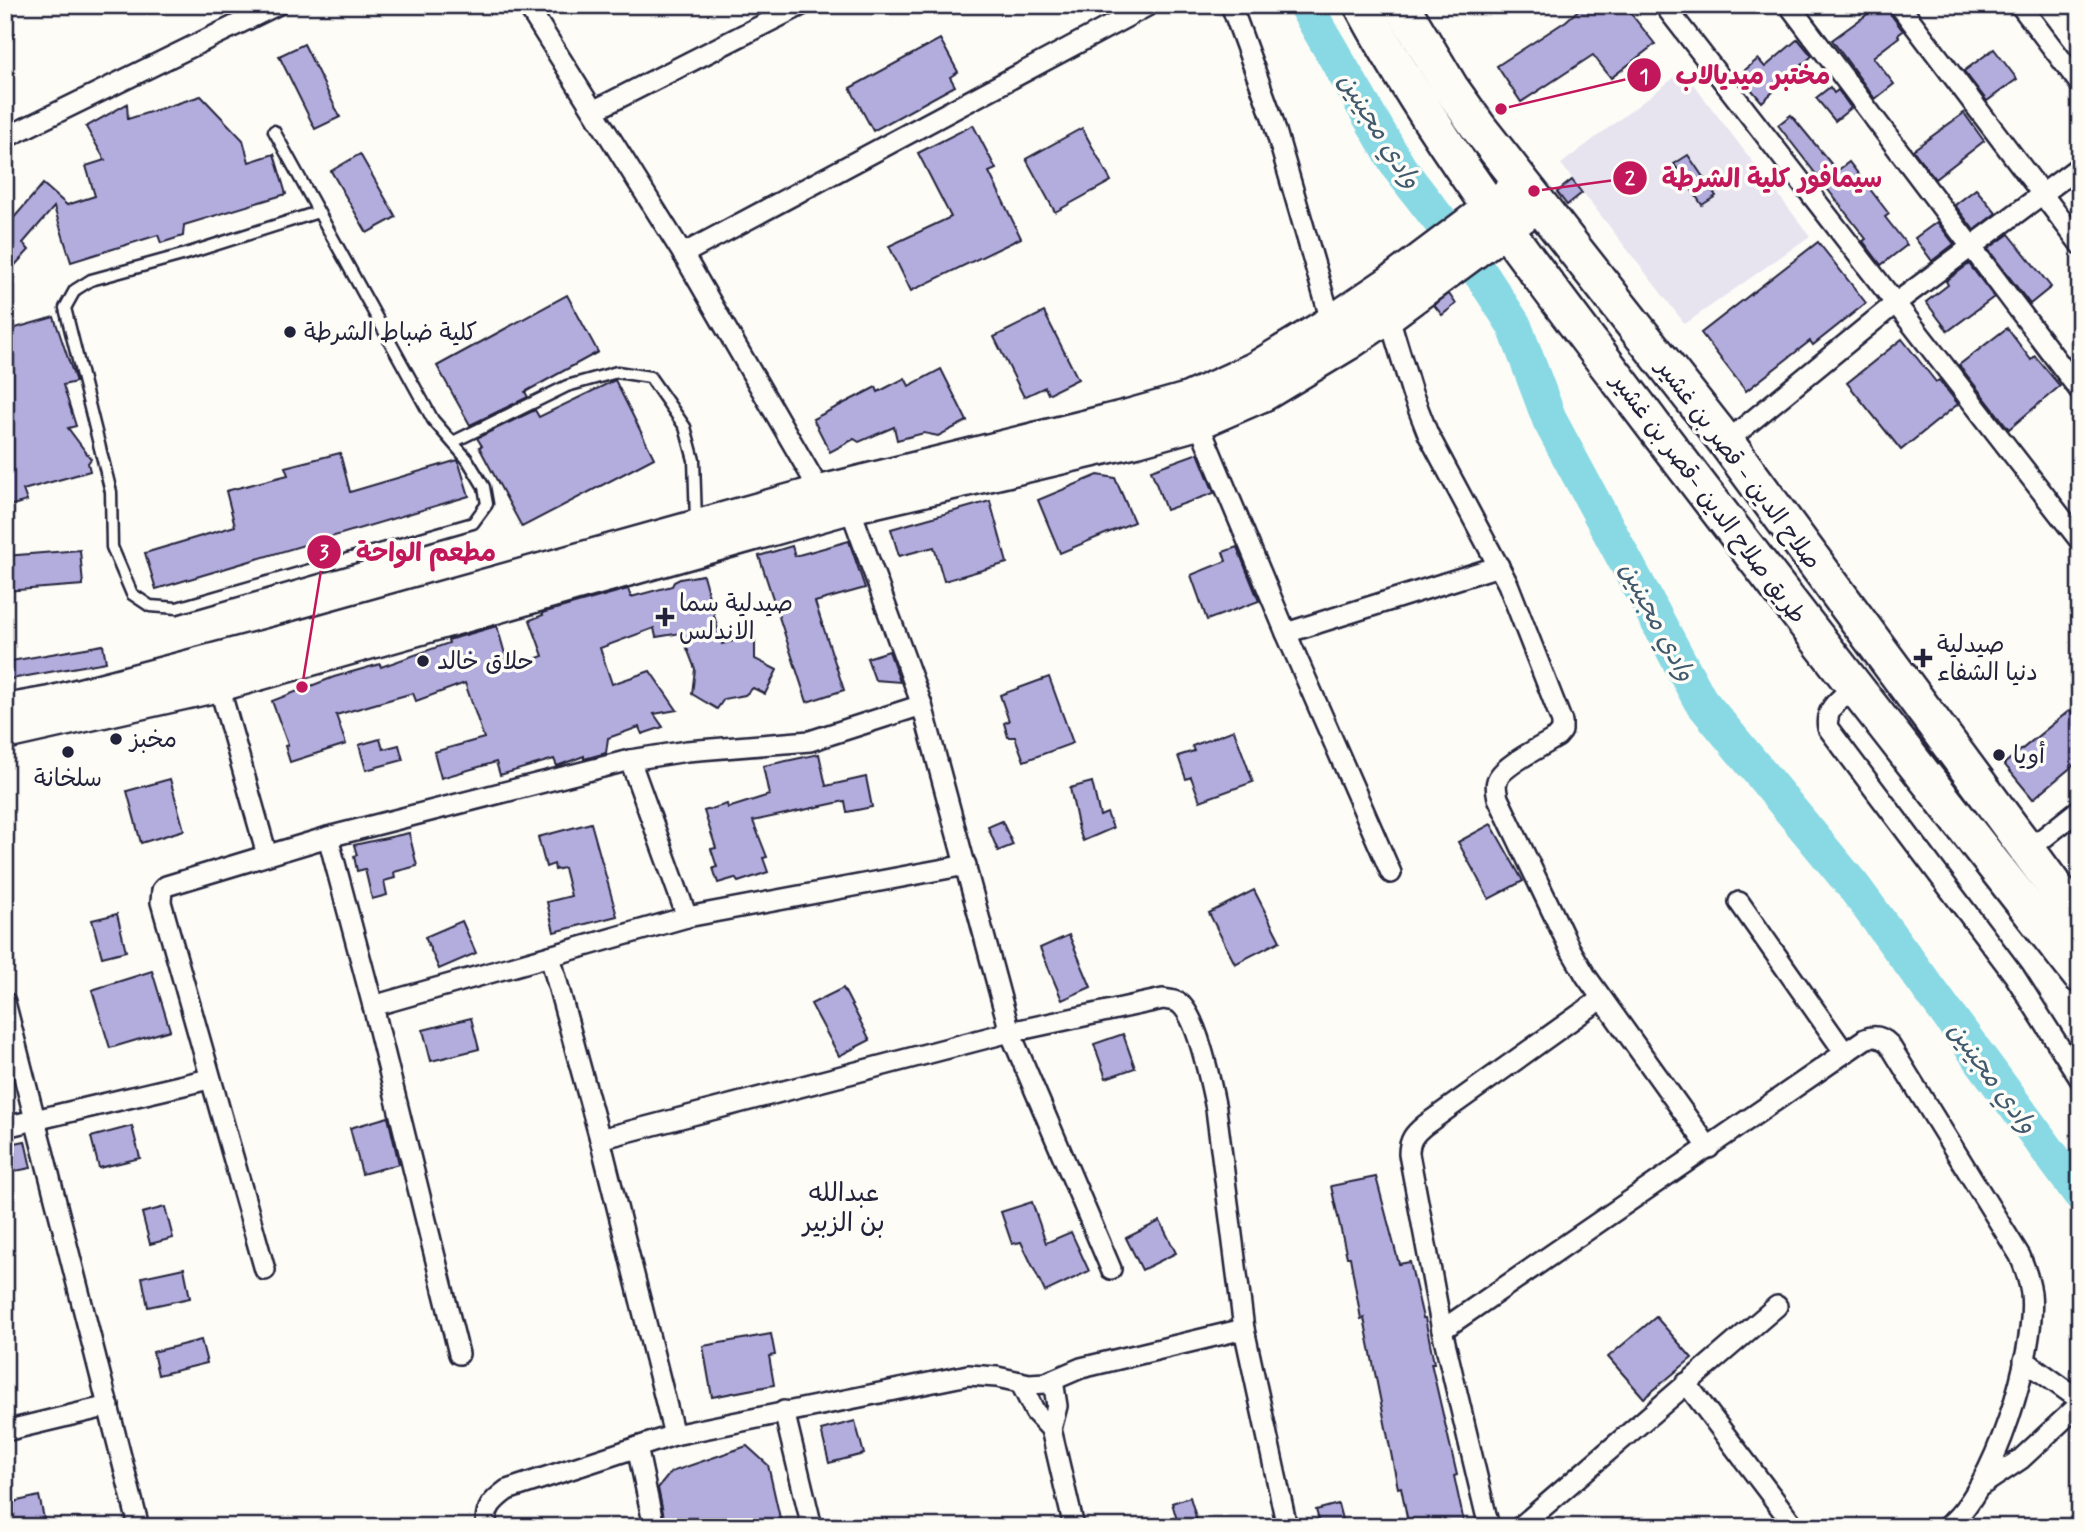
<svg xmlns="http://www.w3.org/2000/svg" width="2085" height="1532" font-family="Mynerve,'Playpen Sans Arabic',sans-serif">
<rect width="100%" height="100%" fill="#fdfcf7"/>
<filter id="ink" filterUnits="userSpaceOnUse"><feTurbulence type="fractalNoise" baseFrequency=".0143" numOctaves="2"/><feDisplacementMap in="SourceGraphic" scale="14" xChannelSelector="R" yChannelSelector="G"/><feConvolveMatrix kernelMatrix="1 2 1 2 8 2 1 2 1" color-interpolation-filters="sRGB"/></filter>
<g filter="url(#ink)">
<!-- built -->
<polygon fill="#e7e4f0" points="1683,71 1810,236 1685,324 1561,164"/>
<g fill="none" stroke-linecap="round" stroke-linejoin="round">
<!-- river -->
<polyline stroke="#88d9e3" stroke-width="35" points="1305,5 1400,169 1483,277 1514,325 1550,421 1700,700 1854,887 2080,1194"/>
</g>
<!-- building -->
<g fill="#b3adde" stroke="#22223b" stroke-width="2">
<polygon points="1584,5 1624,5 1655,44 1611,78 1593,55 1521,102 1497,66 1566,21"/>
<polygon points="1880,5 1887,5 1889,12 1903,31 1898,35 1899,37 1873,57 1894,84 1875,99 1832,40"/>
<polygon points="940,39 958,72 950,77 955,86 873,131 850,88"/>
<polygon points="1798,39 1812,56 1762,102 1739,75 1758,59 1765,67"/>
<polygon points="304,44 340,117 315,129 279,56"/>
<polygon points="1994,49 2017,79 1987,101 1964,71"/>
<polygon points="1830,87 1834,93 1838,90 1851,108 1835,121 1816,98"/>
<polygon points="201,96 243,140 249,162 274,154 286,194 184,225 183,236 161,243 158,235 71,262 54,207 23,243 29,250 5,276 5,228 43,184 67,205 95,196 86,166 105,160 86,127 127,104 128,119"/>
<polygon points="1964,113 1984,141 1935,179 1913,150"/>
<polygon points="1791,115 1837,171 1849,162 1889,214 1885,217 1907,245 1881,265 1863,241 1866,239 1778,125"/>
<polygon points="973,125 996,169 989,172 1021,238 911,291 889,246 951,217 918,153"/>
<polygon points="1082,128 1111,181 1055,212 1026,159"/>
<polygon points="360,154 396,217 367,233 331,171"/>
<polygon points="1688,155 1716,196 1702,205 1674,164"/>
<polygon points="1572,180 1582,193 1567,205 1557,192"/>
<polygon points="1976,189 1996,213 1974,230 1955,205"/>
<polygon points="1937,222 1954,244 1932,261 1915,238"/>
<polygon points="2009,234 2051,287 2030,304 1988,249"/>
<polygon points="1818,242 1866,303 1813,345 1810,341 1746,391 1701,333"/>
<polygon points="1969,264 1994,297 1948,331 1926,302 1948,285 1946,281"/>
<polygon points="1449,294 1456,304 1442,315 1434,305"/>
<polygon points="567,295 598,352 525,392 528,397 470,425 437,366"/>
<polygon points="1044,312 1078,379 1048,394 1045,387 1024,397 994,337"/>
<polygon points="54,317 76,382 63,385 76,426 68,428 91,459 88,463 90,471 23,490 27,501 5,507 5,331"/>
<polygon points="2007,328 2031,360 2035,356 2060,386 2009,429 1959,365"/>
<polygon points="1902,339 1936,382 1939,380 1958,404 1901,450 1847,383"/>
<polygon points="941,369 967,421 938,436 924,433 897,440 894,427 859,442 854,439 830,452 813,419 876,387 878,392 905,378 909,386"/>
<polygon points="615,380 654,458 522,527 479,447 482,446 477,438 535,410 539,417"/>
<polygon points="340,453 350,492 458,460 469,496 156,589 145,553 235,526 226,491 288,475 285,467"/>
<polygon points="1198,453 1214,493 1166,510 1151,470"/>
<polygon points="1098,475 1115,478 1134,522 1060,553 1038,500"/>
<polygon points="990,501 1007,563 944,581 934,547 899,556 891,529"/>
<polygon points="849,541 865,588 815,602 844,690 807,702 759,556 792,546 795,556"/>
<polygon points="1237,547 1259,601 1207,620 1191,575 1226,561 1223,552"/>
<polygon points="80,550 83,585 5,591 5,556"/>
<polygon points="703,575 722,644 755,635 755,659 777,670 765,694 753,688 745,695 724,699 717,709 692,694 695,669 681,633 656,637 654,628 600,648 612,684 650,671 677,710 654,714 663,727 642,734 639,727 608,738 606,753 584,759 584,756 557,766 554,759 500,775 496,762 441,778 434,752 484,738 465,683 416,701 413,693 336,715 346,744 290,762 285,746 288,745 272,701 334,677 380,664 381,667 449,643 448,640 497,626 509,668 543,656 530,620 543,615 542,613 628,589 631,597 672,586 674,582 680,579"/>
<polygon points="103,645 106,662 5,680 5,662"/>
<polygon points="889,651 900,682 875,680 867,658"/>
<polygon points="1049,677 1073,743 1024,761 1015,737 1008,737 1004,723 1009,721 1000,695"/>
<polygon points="2070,710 2080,722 2080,760 2033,799 2004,764"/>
<polygon points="1234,730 1253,782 1200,801 1191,777 1186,779 1178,756 1194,751 1192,746"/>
<polygon points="380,739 383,749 399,745 403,760 366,770 359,745"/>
<polygon points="819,754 826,786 866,777 872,807 847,812 845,801 753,821 767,857 763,858 768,872 738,882 735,878 718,883 713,868 717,867 711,849 716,848 704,811 727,804 728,808 769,795 763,766"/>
<polygon points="170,779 184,830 141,843 127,791"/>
<polygon points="1092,782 1100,816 1107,813 1113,828 1083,841 1077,825 1078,825 1070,788"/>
<polygon points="1002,821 1013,845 998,851 988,827"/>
<polygon points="591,823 617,916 554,932 547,902 571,896 564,868 555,870 554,864 546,867 538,837"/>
<polygon points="1491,824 1523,881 1489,899 1458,842"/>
<polygon points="409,833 417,866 394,872 395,878 384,881 387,895 372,899 365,869 357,871 354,856 357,855 354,845"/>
<polygon points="1254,890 1280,941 1235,964 1209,913"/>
<polygon points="117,914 126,951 102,957 92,920"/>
<polygon points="462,921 476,953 439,969 425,937"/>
<polygon points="1069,935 1091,987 1062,1000 1040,948"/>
<polygon points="152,971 170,1030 110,1048 92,990"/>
<polygon points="843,988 870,1040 839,1056 811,1004"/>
<polygon points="471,1018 479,1049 431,1061 423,1030"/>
<polygon points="1123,1034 1135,1068 1106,1078 1094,1044"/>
<polygon points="388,1117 399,1164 362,1174 350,1128"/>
<polygon points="132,1126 140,1158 99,1168 91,1137"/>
<polygon points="25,1141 31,1168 5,1173 5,1145"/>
<polygon points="1376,1177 1399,1264 1410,1262 1423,1318 1425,1318 1434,1363 1431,1363 1457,1475 1454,1476 1465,1527 1409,1527 1401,1487 1398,1488 1364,1318 1361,1319 1350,1257 1347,1257 1331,1186"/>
<polygon points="1032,1202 1046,1243 1071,1232 1089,1271 1045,1292 1021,1242 1012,1244 1001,1212"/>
<polygon points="165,1207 173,1238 150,1244 142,1213"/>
<polygon points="1160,1221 1176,1253 1142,1270 1126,1238"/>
<polygon points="184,1268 190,1298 148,1307 142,1277"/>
<polygon points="1656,1317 1692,1358 1644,1398 1608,1357"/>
<polygon points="771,1334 775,1355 769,1356 774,1385 712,1397 703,1346"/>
<polygon points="201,1340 207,1363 158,1375 153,1352"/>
<polygon points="855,1421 864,1454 829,1463 821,1430"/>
<polygon points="747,1446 768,1465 782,1527 666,1527 658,1488 671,1472"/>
<polygon points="39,1496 46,1527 5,1527 5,1504"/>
<polygon points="1190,1497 1199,1527 1179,1527 1172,1503"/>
<polygon points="1338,1504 1344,1527 1321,1527 1316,1510"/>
</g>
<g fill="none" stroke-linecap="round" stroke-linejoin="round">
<!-- lane casing -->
<g stroke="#22223b" stroke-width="15">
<g id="lane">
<polyline points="274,131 433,420 467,459 484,487 487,504 473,523 177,608 150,606 132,594 112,547 111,492 65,308 75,290 91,280 186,254 318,212"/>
<polyline points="453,442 567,386 617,372 650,377 685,427 694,460 696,521"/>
</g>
</g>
<!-- street casing -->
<g stroke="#22223b" stroke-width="24">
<g id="street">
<polyline points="527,5 683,254 820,491"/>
<polyline points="1231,5 1272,117 1331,321"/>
<polyline points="1664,5 2080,541"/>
<polyline points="1789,5 2080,391"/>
<polyline points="1899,5 2080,244"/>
<polyline points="2020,5 2080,84"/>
<polyline points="595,110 802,5"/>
<polyline points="5,138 277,5"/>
<polyline points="683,254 1149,5"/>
<path d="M1389 317 1412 393 1428 434 1508 584 1562 722V731L1557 737C1543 746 1501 766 1497 781 1495 787 1497 793 1498 798L1569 947 1586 976 1709 1148"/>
<polyline points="1195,415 1286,633 1391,873"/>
<polyline points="1726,442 1897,302 2080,166"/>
<polyline points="850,508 922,705 1010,1032 1111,1269"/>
<polyline points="1286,633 1499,566"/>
<polyline points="219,686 267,855"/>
<path d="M1853 688C1840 699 1824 709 1828 728L2014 975 2080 1079"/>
<polyline points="630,760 687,917"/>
<polyline points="328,837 373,1006 459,1354"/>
<polyline points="2027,851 2080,809"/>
<polyline points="1739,902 1845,1053"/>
<polyline points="550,956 600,1139 674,1435"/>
<polyline points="5,1002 139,1527"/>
<polyline points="373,1006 687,917 966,865"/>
<polyline points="5,1127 209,1079"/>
<path d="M600 1139 1010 1032 1163 999C1169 1000 1174 1000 1179 1003 1198 1017 1211 1085 1216 1109L1244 1329 1287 1527"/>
<polyline points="265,1270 161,902 162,890 166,886 328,837 630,760 687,751 810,741 922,705"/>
<path d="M1442 1330 1865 1039C1874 1035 1882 1037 1889 1044L2020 1256C2025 1268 2029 1280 2031 1293 2037 1350 1994 1493 1946 1527"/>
<polyline points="2024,1360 2080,1400"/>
<polyline points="1053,1380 1057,1406 1051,1429 1074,1527"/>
<polyline points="1020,1382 1035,1412 1051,1429"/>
<polyline points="1686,1383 1795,1527"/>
<polyline points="784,1411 812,1527"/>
<polyline points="5,1431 109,1406"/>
<polyline points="637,1447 654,1527"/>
<polyline points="1979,1487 2021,1459 2080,1404"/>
<path d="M486 1527C485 1508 492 1501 507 1490L674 1435 968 1375 997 1377 1029 1384 1046 1383 1081 1368 1244 1329"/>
<path d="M1489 1527 1442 1330 1409 1154C1409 1140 1414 1134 1425 1125L1601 999"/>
<polyline points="1520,1527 1777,1306"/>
</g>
</g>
<!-- primary casing -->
<g stroke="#22223b" stroke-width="35">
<g id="primary">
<polyline points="5,710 50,702 290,639 820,491 1128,415 1188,398 1254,368 1331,321 1393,279 1522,182"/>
<polyline points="5,734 219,686 850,508 1137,441 1198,424 1265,395 1348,345 1389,317 1540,205"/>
</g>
</g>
<!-- highway casing -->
<g stroke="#22223b" stroke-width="40">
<g id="highway">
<path d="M1362 5C1443 155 1549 288 1652 424 1793 609 1937 792 2080 975"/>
<polyline points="1401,5 1450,87 1479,128 1726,442 2080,921"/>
</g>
</g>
<!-- lane -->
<use href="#lane" stroke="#fdfcf7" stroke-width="10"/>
<!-- street -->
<use href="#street" stroke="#fdfcf7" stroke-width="19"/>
<!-- primary -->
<use href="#primary" stroke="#fdfcf7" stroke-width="30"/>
<!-- highway -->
<use href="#highway" stroke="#fdfcf7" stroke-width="35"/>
</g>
</g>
<!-- markers -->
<g fill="#22223b" stroke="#fdfcf7" stroke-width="2.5">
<circle cx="290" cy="332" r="7"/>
<path d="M661.5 606.5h7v7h7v7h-7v7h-7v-7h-7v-7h7z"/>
<path d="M1919.5 647.5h7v7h7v7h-7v7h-7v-7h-7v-7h7z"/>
<circle cx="423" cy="661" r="7"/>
<circle cx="116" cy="739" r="7"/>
<circle cx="68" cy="752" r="7"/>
<circle cx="1999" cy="755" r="7"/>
</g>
<g text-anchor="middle" stroke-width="7" stroke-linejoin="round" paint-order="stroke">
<!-- poi labels -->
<g font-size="24" fill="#22223b" stroke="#fdfcf7" text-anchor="start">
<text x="304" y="340">كلية ضباط الشرطة</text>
<text x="679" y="611">صيدلية سما<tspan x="679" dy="28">الاندلس</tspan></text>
<text x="1937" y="652">صيدلية<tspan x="1937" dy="28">دنيا الشفاء</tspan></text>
<text x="437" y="669">حلاق خالد</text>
<text x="130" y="747">مخبز</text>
<text x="2013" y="763">أويا</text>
<text x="68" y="786" text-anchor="middle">سلخانة</text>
</g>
<!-- street labels -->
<g font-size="24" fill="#22223b" stroke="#fdfcf7">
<text transform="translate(1739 464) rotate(53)" y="8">صلاح الدين - قصر بن غشير</text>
<text transform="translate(1709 498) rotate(53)" y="8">طريق صلاح الدين -قصر بن غشير</text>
</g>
<!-- water labels -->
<g font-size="26" font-style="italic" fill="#41596d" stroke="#fdfcf7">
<text transform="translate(1380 130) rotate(58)" y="9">وادي مجينين</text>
<text transform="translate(1658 621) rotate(62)" y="9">وادي مجينين</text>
<text transform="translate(1993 1077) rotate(54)" y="9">وادي مجينين</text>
</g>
<!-- neighbourhood labels -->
<g font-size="26" fill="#22223b" stroke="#fdfcf7">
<text x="844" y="1201">عبدالله<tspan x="844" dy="30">بن الزبير</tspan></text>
</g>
</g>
<!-- callouts -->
<path fill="none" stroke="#c2185b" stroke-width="2.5" d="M1501 109L1644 75M1534 191L1630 178M302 687L324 552"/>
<g fill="#c2185b" stroke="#fdfcf7" stroke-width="2.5">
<circle cx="1501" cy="109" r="7"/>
<circle cx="1534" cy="191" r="7"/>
<circle cx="302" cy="687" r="7"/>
<circle cx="1644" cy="75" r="18"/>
<circle cx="1630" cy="178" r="18"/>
<circle cx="324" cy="552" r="18"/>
</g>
<g font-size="21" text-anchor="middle" font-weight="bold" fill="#fff">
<text x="1644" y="83">1</text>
<text x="1630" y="185">2</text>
<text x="324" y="559">3</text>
</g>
<g font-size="26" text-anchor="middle" font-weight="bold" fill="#c2185b" stroke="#fdfcf7" stroke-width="7" stroke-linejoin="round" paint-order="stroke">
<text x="1753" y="84">مختبر ميديالاب</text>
<text x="1772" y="187">سيمافور كلية الشرطة</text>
<text x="426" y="561">مطعم الواحة</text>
</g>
<!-- margin -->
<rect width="2085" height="1532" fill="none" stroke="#fdfcf7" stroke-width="28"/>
<rect x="14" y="14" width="2057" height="1504" fill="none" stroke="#22223b" stroke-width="2.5" filter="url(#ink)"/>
</svg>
